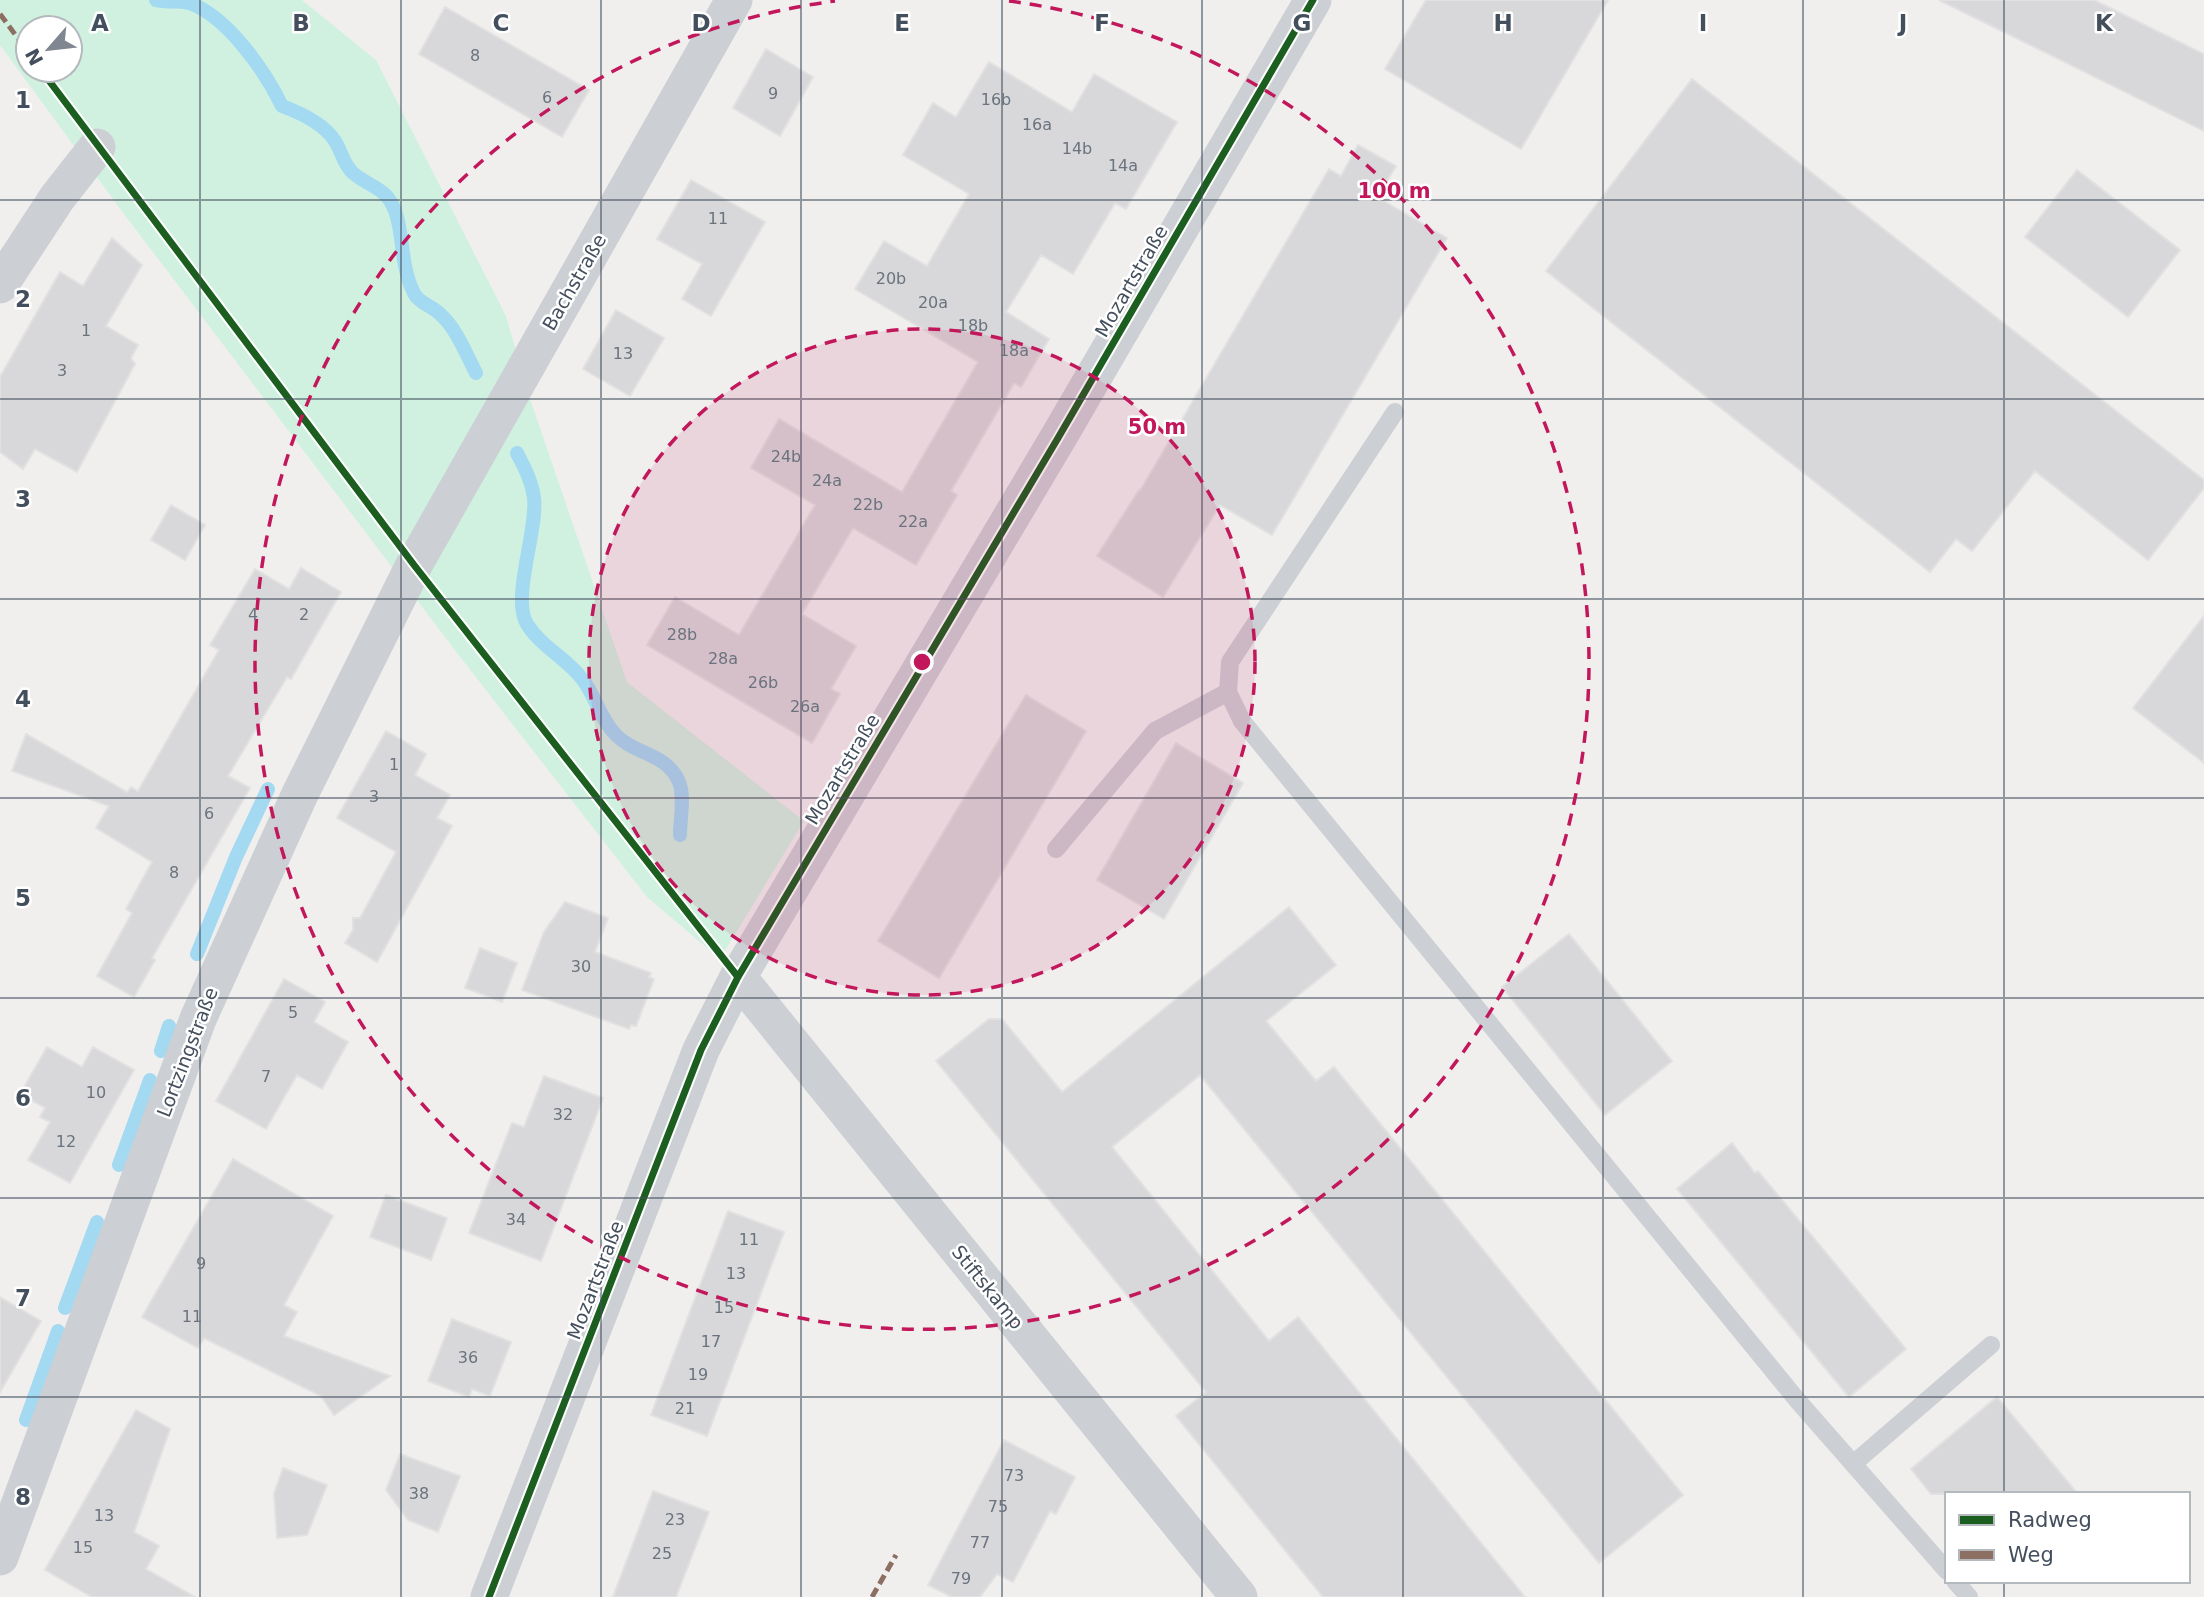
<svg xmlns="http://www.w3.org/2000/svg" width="2204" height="1597" font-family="'DejaVu Sans',sans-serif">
<rect width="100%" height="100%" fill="#f0efee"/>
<!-- green -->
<path fill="#d1f1e0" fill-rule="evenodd" d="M0 0H302L376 60 506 316 528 393 627 682 804 821 720 959 647 897 454 649 121 210 0 45ZM28 28H70V70H28Z"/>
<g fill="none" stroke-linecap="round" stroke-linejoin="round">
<!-- stream -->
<path stroke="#a3d9f1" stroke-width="14" d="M156 0C167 3 179 0 189 3 227 16 265 71 282 106 301 113 324 124 335 141 342 152 343 164 353 173 372 189 389 187 397 217 404 243 401 269 415 295 420 303 433 307 440 314 457 329 466 354 476 373
M517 453C524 467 532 481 534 498 538 530 511 598 527 624 541 647 568 659 583 680 596 697 600 719 616 735 635 755 667 753 679 782 685 796 680 819 680 835
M197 954 236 857 268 789
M161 1051 169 1026
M119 1165 150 1080
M65 1308 97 1222
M26 1420 58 1331"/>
</g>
<!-- building -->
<path fill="#d8d8da" stroke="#e1e1e1" stroke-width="2" d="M1426 0H1608L1521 149 1385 69Z
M1939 0H2094L2204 54V131Z
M445 7 589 90 562 137 419 54Z
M766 49 813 77 780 136 733 108Z
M989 62 1072 112 1094 74 1177 122 1126 209 1115 203 1073 274 1041 255 1006 312 1049 339 1021 387 1014 383 951 491 957 495 916 565 853 528 802 614 856 646 831 689 840 694 812 743 647 645 675 597 739 635 815 505 751 468 779 419 902 492 978 362 855 289 884 241 927 266 969 194 903 155 933 103 956 117Z
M1692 79 2204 480V488L2148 560 2035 471 1972 551 1956 539 1930 572 1546 271Z
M1358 145 1396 166 1377 197 1447 238 1272 535 1220 505 1163 597 1097 556 1139 490 1140 491 1329 169 1341 176Z
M2077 170 2180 250 2128 317 2025 237Z
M691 180 765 222 711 316 682 299 702 264 657 239Z
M112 238 142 265 106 326 138 345 131 358 135 364 77 472 35 449 23 469 0 452V377L60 272 83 286Z
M616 310 664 338 630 396 583 369Z
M171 505 205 525 185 560 151 540Z
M301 568 341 592 291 679 287 677 228 776 250 788 152 958 155 960 134 997 97 976 132 913 126 909 152 862 96 828 109 806 12 771 26 734 127 792 131 787 138 791 219 650 210 645 255 569 289 589Z
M2204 616V763L2133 708Z
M1026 695 1086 731 939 978 878 941Z
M386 731 426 754 415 775 450 795 437 818 452 826 377 962 345 943 353 930V918H360L396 852 337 818Z
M1176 743 1243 783 1164 919 1097 880Z
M565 902 608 918 595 952 651 973 649 977 654 979 636 1026 631 1025 629 1029 522 990 544 932Z
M1289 907 1336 965 1266 1021 1316 1081 1334 1067 1683 1495 1599 1563 1200 1075 1112 1147 1269 1341 1298 1317 1525 1597H1323L1176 1416 1206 1392 936 1061 989 1019H1002L1062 1092Z
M1569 934 1672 1061 1605 1115 1502 987Z
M480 948 517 963 502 1002 465 988Z
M284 979 325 1002 314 1022 348 1042 322 1089 297 1075 266 1129 216 1101Z
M47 1047 82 1067 93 1047 134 1070 70 1183 28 1160 50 1122 40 1117 45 1108 20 1094Z
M544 1076 603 1098 541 1261 469 1233 512 1123 524 1127Z
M1732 1143 1755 1173 1758 1171 1906 1349 1849 1397 1677 1189Z
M233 1159 333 1216 284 1305 297 1312 284 1336 390 1376 334 1415 321 1396 204 1338 198 1348 142 1317Z
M386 1195 447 1218 431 1260 370 1237Z
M728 1211 784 1232 707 1436 651 1415Z
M0 1297 41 1321 0 1392Z
M452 1319 511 1342 490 1396 472 1389 469 1397 428 1381Z
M1997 1397 2078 1494H1931L1911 1469Z
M136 1410 170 1429 134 1532 159 1546 146 1569 195 1597H92L45 1570Z
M1004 1440 1075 1477 1056 1514 1050 1511 1013 1582 997 1574 980 1597H952L928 1585Z
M400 1454 460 1476 438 1532 408 1520 386 1490Z
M283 1468 327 1485 307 1535 277 1538 274 1494Z
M653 1491 709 1512 676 1597H613Z"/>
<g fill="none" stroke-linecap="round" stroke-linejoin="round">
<!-- lane -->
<path stroke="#cccfd3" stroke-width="18" d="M1395 412 1230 662 1228 692 1242 721 1798 1401 1947 1571
M1056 849 1155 731 1228 692
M1853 1464 1991 1345
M1955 1581 1969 1597"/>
<!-- street -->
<path stroke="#cccfd3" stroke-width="37" d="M0 285 57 198 97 147
M738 977 1239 1597
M0 1557 198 1019 300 794 414 565 734 0
M489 1597 701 1050 738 977 1058 438 1313 0"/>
<!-- quiet -->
<path stroke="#8d6e63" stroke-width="5" stroke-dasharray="10 5" stroke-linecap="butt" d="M0 14 28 52
M872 1597 896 1555"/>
<defs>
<path id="cycleway" d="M41 70 414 565 738 977
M489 1597 701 1050 738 977 1058 438 1313 0"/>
</defs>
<!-- cycleway casing -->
<use href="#cycleway" stroke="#fff" stroke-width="11"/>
<!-- cycleway -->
<use href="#cycleway" stroke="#1b5e20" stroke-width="7"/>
</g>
<!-- grid -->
<path fill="none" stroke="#444f5d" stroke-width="2" stroke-opacity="0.55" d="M200 0V1597M401 0V1597M601 0V1597M801 0V1597M1002 0V1597M1202 0V1597M1403 0V1597M1603 0V1597M1803 0V1597M2004 0V1494M0 200H2204M0 399H2204M0 599H2204M0 798H2204M0 998H2204M0 1198H2204M0 1397H2204M2004 1581V1597"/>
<!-- distance rings -->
<circle cx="922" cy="662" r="333" fill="#c2185b" fill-opacity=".12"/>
<g fill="none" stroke="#c2185b" stroke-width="3.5" stroke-dasharray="12 9">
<circle cx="922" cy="662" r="333"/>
<path d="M1009 1A667 667 0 1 1 835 1"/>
</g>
<g text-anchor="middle" stroke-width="5" stroke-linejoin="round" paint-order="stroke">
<!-- number labels -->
<g font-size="16" fill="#6a737e">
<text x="475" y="61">8</text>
<text x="773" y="99">9</text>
<text x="547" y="103">6</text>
<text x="996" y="105">16b</text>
<text x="1037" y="130">16a</text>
<text x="1077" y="154">14b</text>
<text x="1123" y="171">14a</text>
<text x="718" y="224">11</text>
<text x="891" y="284">20b</text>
<text x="933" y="308">20a</text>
<text x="973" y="331">18b</text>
<text x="86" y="336">1</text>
<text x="1014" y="356">18a</text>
<text x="623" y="359">13</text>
<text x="62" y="376">3</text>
<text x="786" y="462">24b</text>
<text x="827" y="486">24a</text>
<text x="868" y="510">22b</text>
<text x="913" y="527">22a</text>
<text x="253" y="620">4</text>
<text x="304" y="620">2</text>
<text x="682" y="640">28b</text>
<text x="723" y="664">28a</text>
<text x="763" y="688">26b</text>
<text x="805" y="712">26a</text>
<text x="394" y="770">1</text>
<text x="374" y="802">3</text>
<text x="209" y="819">6</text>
<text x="174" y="878">8</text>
<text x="581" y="972">30</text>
<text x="293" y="1018">5</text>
<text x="266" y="1082">7</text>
<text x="96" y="1098">10</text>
<text x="563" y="1120">32</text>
<text x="66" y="1147">12</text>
<text x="516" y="1225">34</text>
<text x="749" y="1245">11</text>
<text x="201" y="1269">9</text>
<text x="736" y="1279">13</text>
<text x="724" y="1313">15</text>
<text x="192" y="1322">11</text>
<text x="711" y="1347">17</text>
<text x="468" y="1363">36</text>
<text x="698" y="1380">19</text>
<text x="685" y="1414">21</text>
<text x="1014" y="1481">73</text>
<text x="419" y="1499">38</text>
<text x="998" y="1512">75</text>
<text x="104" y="1521">13</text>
<text x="675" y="1525">23</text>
<text x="980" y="1548">77</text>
<text x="83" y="1553">15</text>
<text x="662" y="1559">25</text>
<text x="961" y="1584">79</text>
</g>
<!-- street labels -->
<g font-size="19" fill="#444f5d" stroke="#fff">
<text transform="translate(1131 281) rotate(-60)" y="7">Mozartstraße</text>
<text transform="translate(574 282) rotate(-60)" y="7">Bachstraße</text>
<text transform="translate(842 769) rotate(-59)" y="7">Mozartstraße</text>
<text transform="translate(187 1052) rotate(-69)" y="7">Lortzingstraße</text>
<text transform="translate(595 1280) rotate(-69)" y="7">Mozartstraße</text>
<text transform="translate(988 1287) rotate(51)" y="7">Stiftskamp</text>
</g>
</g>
<g font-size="23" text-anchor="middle" font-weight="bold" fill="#444f5d" stroke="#fff" stroke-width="5" stroke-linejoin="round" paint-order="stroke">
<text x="100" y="31">A</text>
<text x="301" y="31">B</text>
<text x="501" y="31">C</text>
<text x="701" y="31">D</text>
<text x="902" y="31">E</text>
<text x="1102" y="31">F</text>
<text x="1302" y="31">G</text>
<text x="1503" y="31">H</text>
<text x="1703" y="31">I</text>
<text x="1903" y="31">J</text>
<text x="2104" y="31">K</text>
<text x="23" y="108">1</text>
<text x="23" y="307">2</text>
<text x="23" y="507">3</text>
<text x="23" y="707">4</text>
<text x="23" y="906">5</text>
<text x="23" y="1106">6</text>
<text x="23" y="1306">7</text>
<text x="23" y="1505">8</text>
</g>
<circle cx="922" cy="662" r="10" fill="#c2185b" stroke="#fff" stroke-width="3.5"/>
<g font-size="21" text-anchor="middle" font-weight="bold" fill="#c2185b" stroke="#fff" stroke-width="5" stroke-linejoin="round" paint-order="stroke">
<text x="1394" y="198">100 m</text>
<text x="1157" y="434">50 m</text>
</g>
<!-- legend -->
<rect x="1945" y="1492" width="245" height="91" fill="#ffffff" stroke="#b4b9be" stroke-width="2"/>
<rect x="1959" y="1515" width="35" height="10" fill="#1b5e20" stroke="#b4b9be" stroke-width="2"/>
<text x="2008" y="1527" font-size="21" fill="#444f5d">Radweg</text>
<rect x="1959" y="1550" width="35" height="10" fill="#8d6e63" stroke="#b4b9be" stroke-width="2"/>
<text x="2008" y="1562" font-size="21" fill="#444f5d">Weg</text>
<!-- north arrow -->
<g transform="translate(49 49) rotate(242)"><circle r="33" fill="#ffffff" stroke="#b4b9be" stroke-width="2"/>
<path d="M0-5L12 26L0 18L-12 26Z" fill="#808790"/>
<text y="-10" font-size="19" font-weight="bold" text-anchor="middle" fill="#444f5d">N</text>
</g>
</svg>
